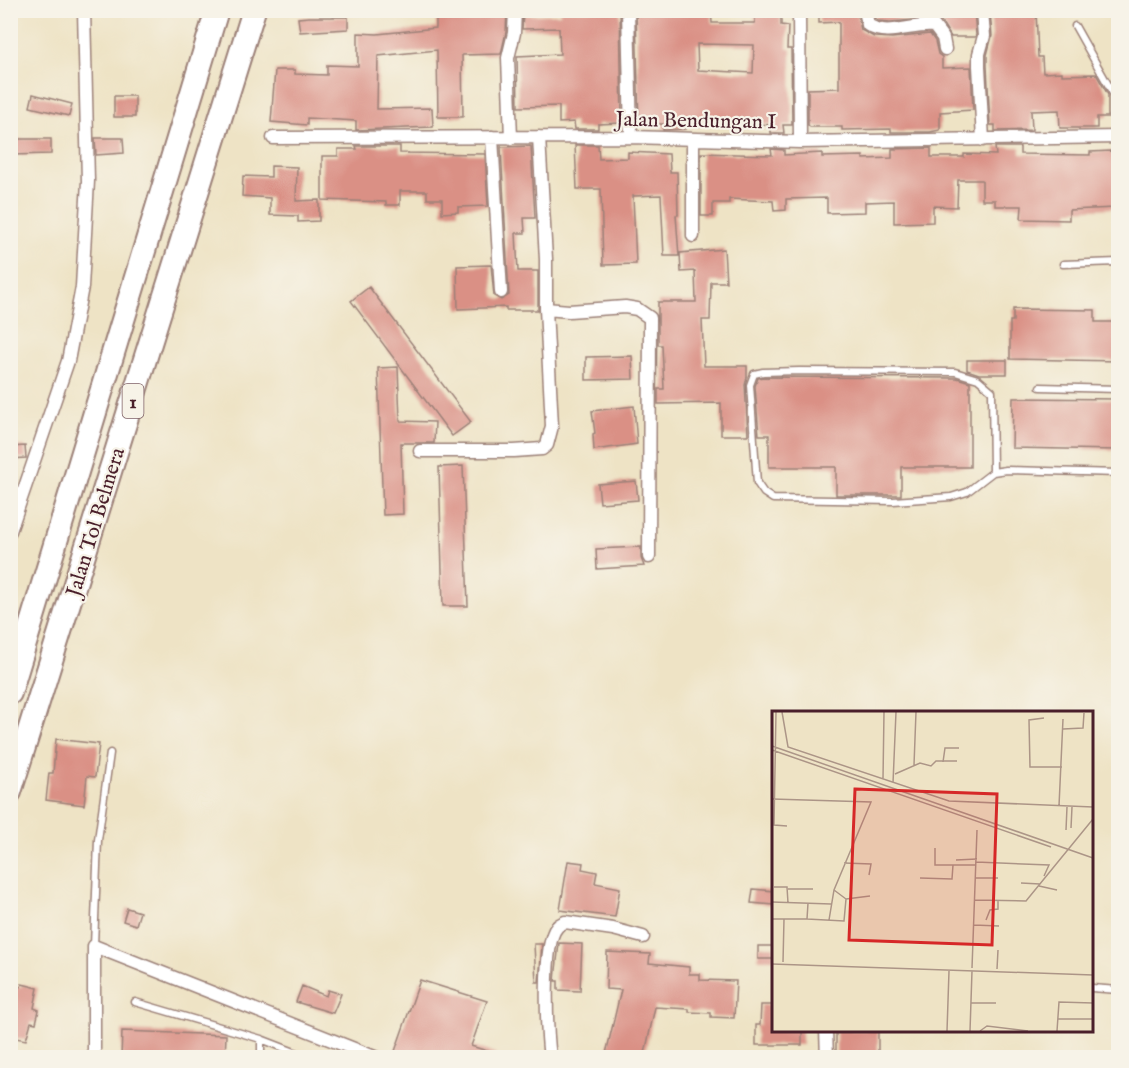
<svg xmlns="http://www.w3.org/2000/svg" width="1129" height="1068" font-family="'IM FELL English',serif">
<rect width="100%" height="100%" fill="#f7f3e8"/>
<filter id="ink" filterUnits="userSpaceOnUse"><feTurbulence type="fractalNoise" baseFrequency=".0167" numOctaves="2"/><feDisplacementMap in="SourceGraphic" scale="12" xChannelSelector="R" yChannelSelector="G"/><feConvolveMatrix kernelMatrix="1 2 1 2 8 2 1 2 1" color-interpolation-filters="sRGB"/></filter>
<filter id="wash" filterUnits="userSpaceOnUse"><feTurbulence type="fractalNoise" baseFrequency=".008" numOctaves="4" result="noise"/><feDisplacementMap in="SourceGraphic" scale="24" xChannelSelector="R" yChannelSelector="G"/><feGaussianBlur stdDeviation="1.35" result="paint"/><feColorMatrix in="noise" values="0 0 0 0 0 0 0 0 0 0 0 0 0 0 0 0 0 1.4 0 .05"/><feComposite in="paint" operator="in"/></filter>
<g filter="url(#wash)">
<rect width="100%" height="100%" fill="#eee3c5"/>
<g id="blocks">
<!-- building -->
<path fill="#da9085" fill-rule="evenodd" d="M436 10H507L506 32 501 54 462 55 463 117H438L437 50 378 56 377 109 432 108 433 127 356 130V121L307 118V125L271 122 275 70H295V74L327 75V65L358 66V33L377 34 436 28Z
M560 10H620L622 123 598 124V129H575L574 122 559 123V106L518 107 517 56 560 54 559 28 522 29 523 15 560 14Z
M636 10H711L712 23H755V10H781V25L788 26 787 49H791L792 125H783L784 133H771V125L729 122V120L700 119V126H686V129L663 130V124H639ZM697 44 754 45 753 73 698 70Z
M819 10H857L861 30 874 37 892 38 930 34 935 41 938 54 942 57V68L971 67 973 110 940 112V130L930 132H891V129L842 130V127H810L808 125V89L839 88V22L819 23Z
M874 10 974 11 976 35 975 37H951L941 21 934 18 891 22 878 21 875 19Z
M990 10H1036L1038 57H1042L1043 73 1062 72V75L1096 74 1108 95V117H1097V128H1060L1059 110 1031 111 1032 130 995 131V125H990L987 66V55L992 36Z
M309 17H348V29L300 32 298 18Z
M33 94 72 104 69 116 30 107Z
M114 96H135V117H114Z
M95 138H123L124 153 96 155Z
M10 139H51V154L10 155Z
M575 145H598L599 159 628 158V152L669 154 670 172H677L678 215H676L679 256H664L661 195 633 196 636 264 603 265 601 189H577Z
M356 146H400V153L485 154 488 206 458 207V212L442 213V199H427V191H400V205H386V202L322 200V156H338V149H357Z
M531 146 535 218H524L525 233H516L518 271H538V310H506V307L458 309 457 266 491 265 494 296 501 300 509 295 501 147Z
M995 147H1020V154L1090 155V152L1111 151 1112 154H1119V194H1114L1115 208 1069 210V220L1021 219 1022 206H995V200H982V180H958L957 207 933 206V222L894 223V201L865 202V212L827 213V198L786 199V210L774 211 773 201 729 199V203H713V216H701V153L772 155 771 149 784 150V155L822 153V157L863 156V159L892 158V149L931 148V157H964V154L996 155Z
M271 166 297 167 296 201 319 200V221L298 222V216L270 215V198L242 196 243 176 271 177Z
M724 249 726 282H711L710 320H702L704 366H747V377L745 385 748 435H721V403L658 404V389H664L662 345H658V302H696L695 271 681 272 680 253Z
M369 287 471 422 452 436 351 301Z
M1013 309 1095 310V322H1119V361L1010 359V321H1013Z
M632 356 633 379 586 380V357Z
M967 360H1007V374H979L967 370Z
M398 367 400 421 435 422 434 443H401L403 514 383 515 378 368Z
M763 377 957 378 970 382V467H901V495H836V467H769V435H759L755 386 758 378Z
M1013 398 1119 399 1118 450 1012 448Z
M634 406 637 444 594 450 593 434 595 433 592 411Z
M25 446 26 458 10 459V447Z
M463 466 468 606H443L439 467Z
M636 481 638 500 600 503 598 484Z
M641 547V558L644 566 597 569 596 549Z
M56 739 99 744 95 777 87 776 84 805 46 800 49 773H53Z
M568 861 583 863 582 869 597 872 595 883 620 888 615 917 560 910Z
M753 889 774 891V905L751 903Z
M127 908 140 912 136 925 123 921Z
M559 943 582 944 580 991 558 990V981H555L556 970Z
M534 944H542L539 982H536Z
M758 946H774V959H758Z
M607 952 650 954 649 963 689 967V974H700V980L736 981 734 1018 711 1017V1013L689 1012V1009L655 1007 644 1058H605L621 990 606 989Z
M420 980 487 1001 471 1046 497 1054 496 1058H405L394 1054Z
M22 984 38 988 34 1008 39 1010 36 1023 31 1022 26 1040 10 1037V985L21 987Z
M302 986 326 996 328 990 341 994 333 1013 296 1002Z
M761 1005H774V1030H802V1045H756V1025H760Z
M836 1030H878V1058H836Z
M122 1031 226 1035 225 1058H121Z"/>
</g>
</g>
<g filter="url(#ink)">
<use href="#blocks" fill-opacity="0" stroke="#9c8178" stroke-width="1.5"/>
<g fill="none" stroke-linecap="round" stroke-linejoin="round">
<defs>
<path id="lane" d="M1075 26 1115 97 1118 133
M1063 264 1118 262
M1040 387 1118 389
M993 472 992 391 978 379 955 372 799 371 763 372 754 374 750 385 757 483 764 493 773 499 893 501 951 497 967 492 993 472 1006 470 1118 473
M94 946 98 840 110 753
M1092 988 1118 990
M135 1002 261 1039 310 1058
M261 1058V1039"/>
<path id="street" d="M628 10 631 137
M799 10 800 142
M865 10 868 25C887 38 914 23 934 26L943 38 945 49
M982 10 984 36 979 54V66L983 140
M492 137 501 292
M539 137 546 259V309L569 311 625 307 637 309 650 318 649 557
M273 138 631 137 800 142 1118 137
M511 138 508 58 514 33 515 10
M693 236V139
M420 451H514L542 449 547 445 552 426 546 309
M10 531 68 361 82 287 88 181 84 10
M826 1030 827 1058
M94 1058V946L377 1058
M550 1058C547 1034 542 943 557 927 559 924 562 924 565 922L613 929 643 937"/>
<path id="highway" d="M10 693 217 10
M10 792 254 10"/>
</defs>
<!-- lane casing -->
<use href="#lane" stroke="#9c8178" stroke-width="9"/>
<!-- street casing -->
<use href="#street" stroke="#9c8178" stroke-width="15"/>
<!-- highway casing -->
<use href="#highway" stroke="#9c8178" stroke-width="26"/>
<!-- lane -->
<use href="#lane" stroke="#fff" stroke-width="6"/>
<!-- street -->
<use href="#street" stroke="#fff" stroke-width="12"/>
<!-- highway -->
<use href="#highway" stroke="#fff" stroke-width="22"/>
</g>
</g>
<g text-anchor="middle" stroke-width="4.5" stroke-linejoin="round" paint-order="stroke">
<!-- shield labels -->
<rect fill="#f7f3e8" stroke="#7e5f64" stroke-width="1.5" x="122.5" y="384" width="21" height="34" rx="4.5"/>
<g font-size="20" font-weight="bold" fill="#4a1f2b">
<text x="133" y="408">1</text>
</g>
<!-- street labels -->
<g font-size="21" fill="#4a1f2b" stroke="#f7f3e8">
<text transform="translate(696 120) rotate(1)" y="7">Jalan Bendungan I</text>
<text transform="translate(95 522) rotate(-73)" y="7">Jalan Tol Belmera</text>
</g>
</g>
<!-- overview -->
<g transform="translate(772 711)">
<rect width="321" height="321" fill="#eee3c5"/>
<path fill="none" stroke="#ac9587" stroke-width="1.5" d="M4 1 2 114 15 115M10 1 16 36 177 90 321 96M272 7 257 9 258 56H290M291 18 311 17 312 2M0 35 321 147M0 39 279 136M171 51 173 37H187M142 54 144 1M123 63 148 52 159 55 164 50H185M111 68 112 1M121 72 124 1M0 88 99 91 62 179 57 209M287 95 291 8M299 117 300 96M294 119 295 96M163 137V154H181M184 149 205 148M204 151 277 154 272 165M72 152 99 153 97 164M148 167 180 168 181 154H204M204 167H226M249 172 268 173M267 175 285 179M2 176H15L16 192M16 178H41M74 188 98 185M203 189 254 190 321 108M0 191 59 193M0 208H35L36 192M35 208 72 210 74 188 62 179M214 209 218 199 226 198V190M202 214 227 215M11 251 12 208M0 253 321 264M200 257 205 119M225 258 226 239M199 292H224M286 308H321M175 320 177 260M198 320 200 260M208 320 215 315 256 320M285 320 287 291 321 292"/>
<path fill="#d62828" fill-opacity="0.15" stroke="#d62828" stroke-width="3" d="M83 78 225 83 220 234 77 229Z"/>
<rect width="321" height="321" fill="none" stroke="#4a1f2b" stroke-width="3"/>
</g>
<!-- margin -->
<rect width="1129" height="1068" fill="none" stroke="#f7f3e8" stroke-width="36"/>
</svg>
